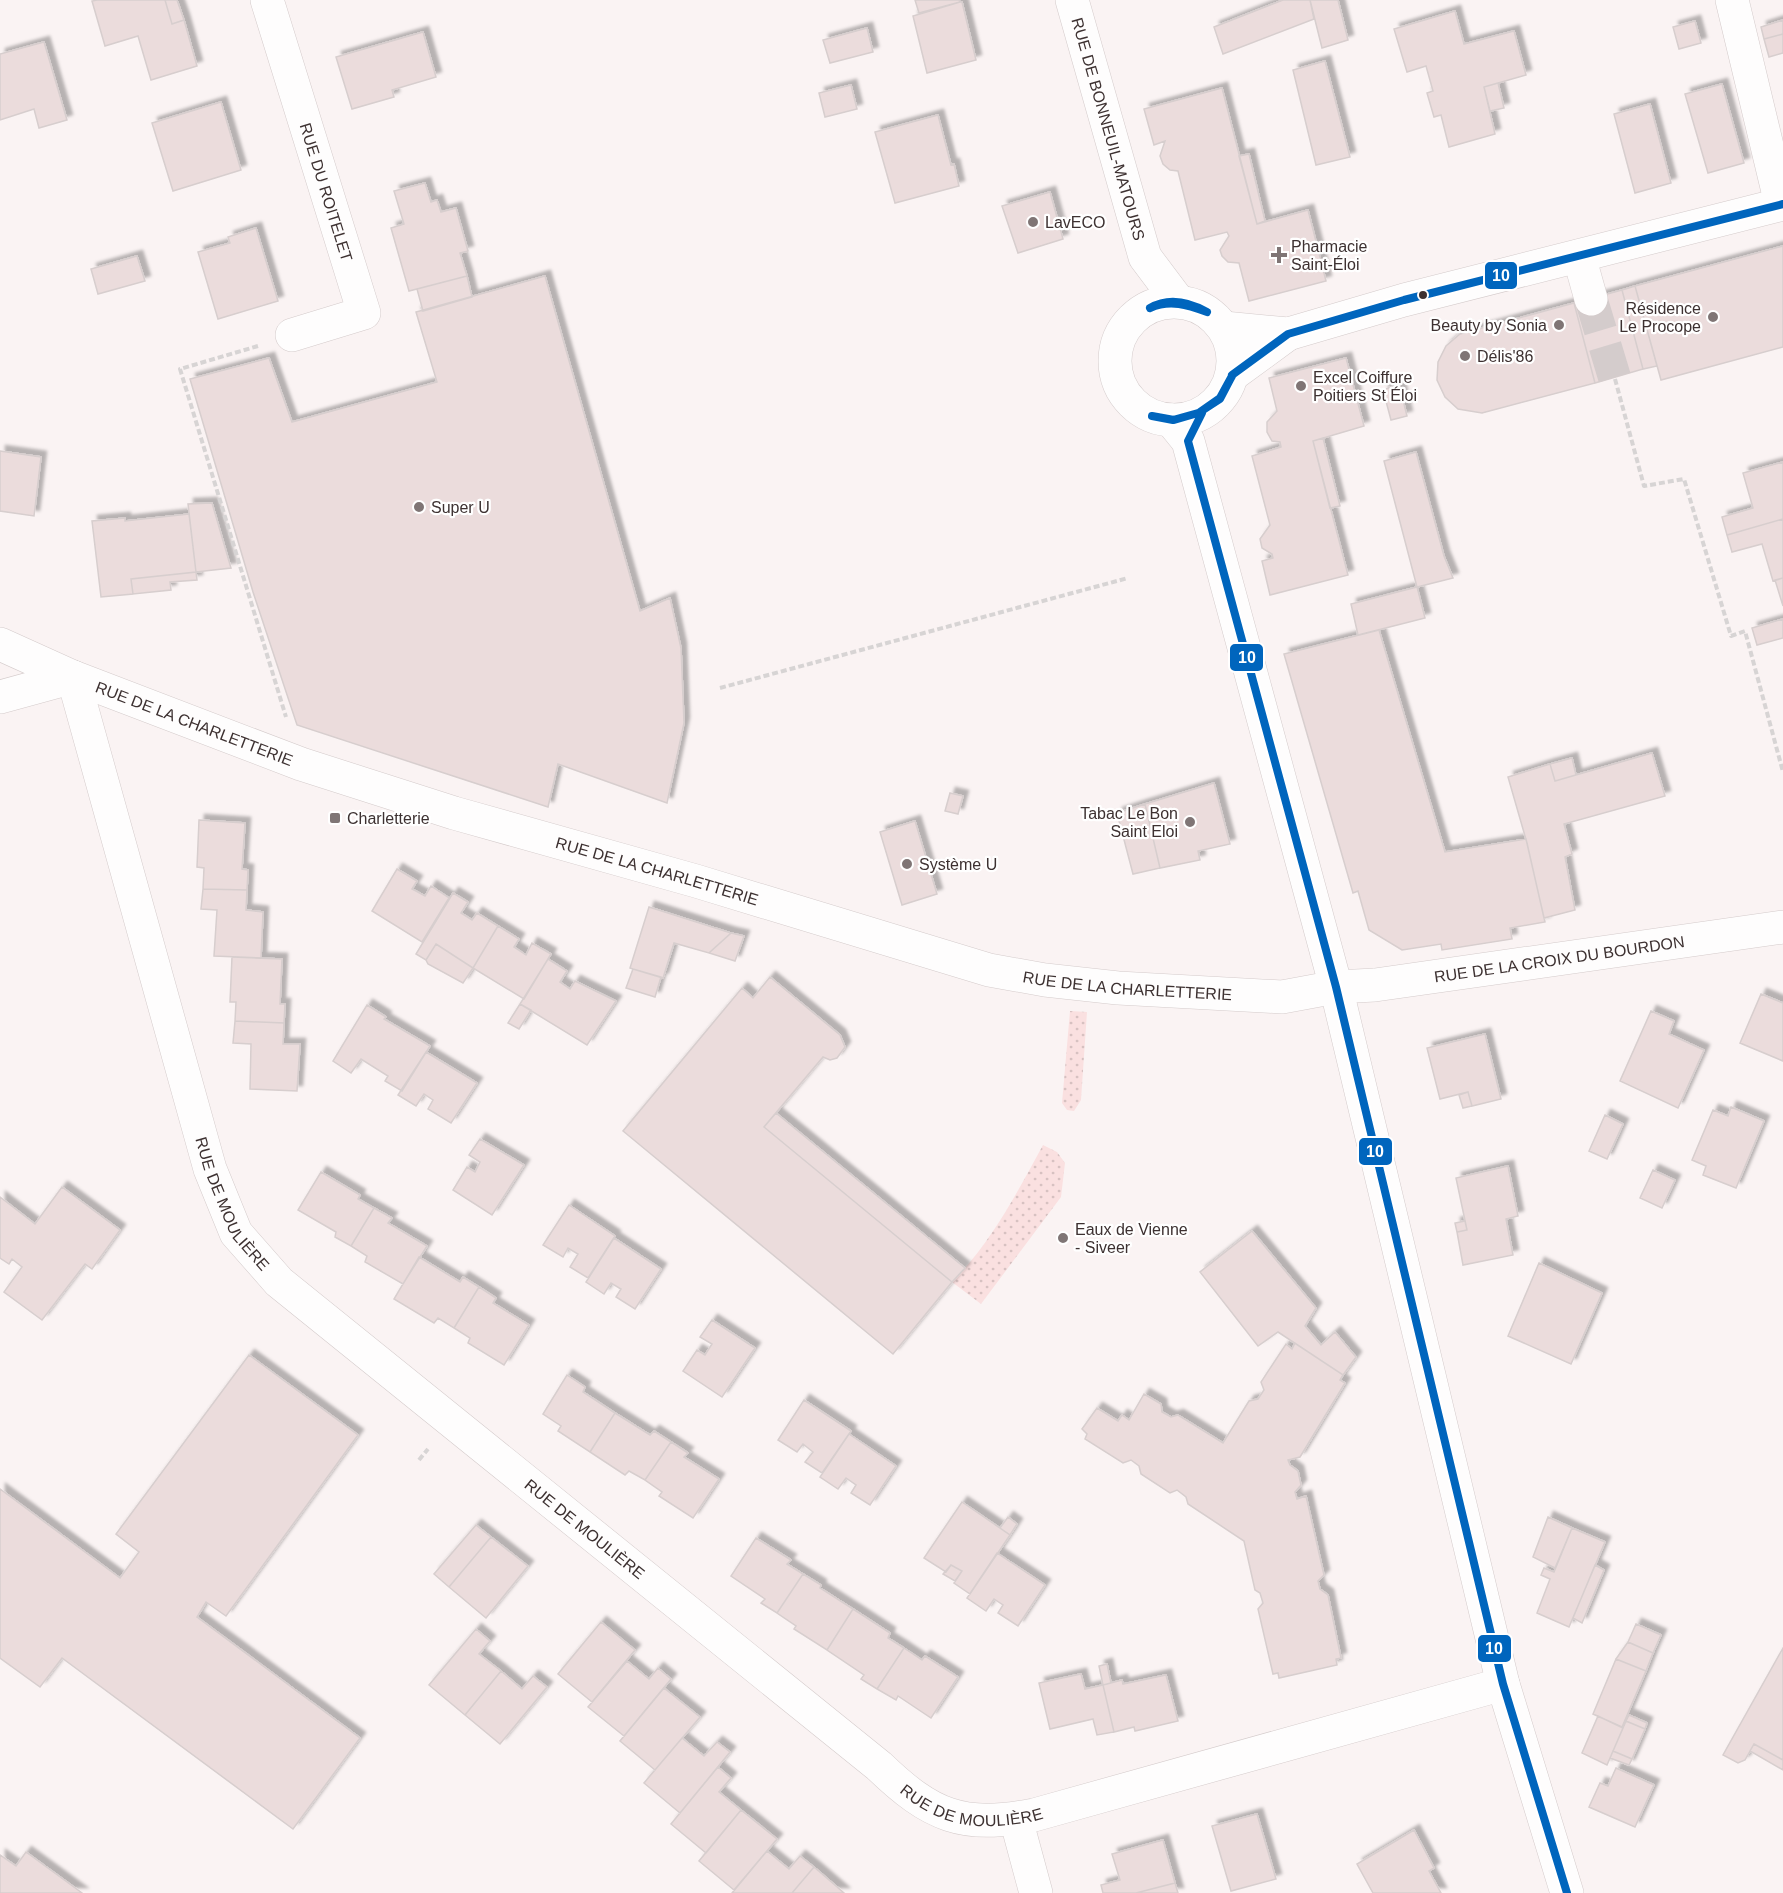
<svg xmlns="http://www.w3.org/2000/svg" width="1783" height="1893" font-family="Helvetica,sans-serif">
<defs>
<pattern id="grass-dots" width="8" height="8" patternUnits="userSpaceOnUse" patternTransform="scale(1.5)"><rect width="8" height="8" fill="#fae0e0"/><path d="M2 2h.1M6 6h.1" fill="none" stroke="#d7c1c1" stroke-width="1.8" stroke-linecap="round"/></pattern>
<filter id="shadow"><feDropShadow dx="5.5" dy="-5.5" stdDeviation="1.5" flood-color="#0004"/></filter>
</defs>
<rect width="100%" height="100%" fill="#faf3f3"/>
<!-- grass -->
<path fill="url(#grass-dots)" d="M1070 1011 1087 1012 1081 1100 1074 1111 1067 1110 1062 1103Z
M1043 1145 1057 1152 1065 1163 1061 1197 981 1304 952 1282C991 1243 1017 1193 1043 1145Z"/>
<!-- building -->
<path fill="#ebdcdc" stroke="#d7cece" stroke-width="1.5" filter="url(#shadow)" d="M97 0H165L172 24 184 20 197 66 151 80 138 36 105 46 92 1Z
M165 0H177L184 20 172 24Z
M915 0H959L960 2 919 13Z
M1283 0H1310L1314 19 1223 54 1214 27Z
M1310 0H1338L1348 40 1322 48Z
M960 2H962L976 60 927 73 913 16Z
M1455 11 1464 44 1514 31 1526 75 1484 87 1495 134 1449 147 1441 115 1434 117 1427 93 1433 91 1426 66 1407 72 1394 29Z
M1783 20V34L1764 39 1761 27Z
M1695 21 1701 43 1679 49 1673 27Z
M867 28 873 52 830 63 823 40Z
M423 32 436 77 392 90 394 97 352 109 336 57Z
M1783 34V53L1769 57 1764 39Z
M44 42 67 120 39 128 34 109 0 120V54Z
M1325 61 1350 157 1316 165 1293 70Z
M1498 83 1504 108 1490 111 1484 87Z
M1722 84 1744 163 1708 173 1685 94Z
M851 85 857 109 825 117 819 93Z
M1222 88 1257 224 1308 210 1326 281 1249 301 1239 263 1228 262 1222 256 1220 250 1229 236 1227 232 1195 240 1178 171 1170 170 1163 164 1160 156 1165 141 1154 145 1144 109Z
M221 102 241 170 173 191 152 123Z
M1650 104 1671 183 1635 193 1614 114Z
M938 115 951 165 954 164 959 186 895 203 875 132Z
M1249 154 1265 221 1257 224 1239 156Z
M425 183 431 202 437 200 441 212 456 208 468 251 460 253 467 276 409 291 391 228 404 224 394 191Z
M1050 192 1063 239 1018 253 1002 206Z
M256 228 278 301 218 319 198 252 230 243 228 237Z
M1783 246V347L1661 380 1635 286Z
M137 256 145 281 98 294 91 269Z
M467 276 472 297 423 311 417 289Z
M545 276 640 611 670 598 681 648 684 723 667 803 558 764 548 807 297 725 253 592 190 379 269 358 292 422 437 382 416 312Z
M1635 286 1657 366 1643 369 1622 290Z
M1622 290 1643 369 1595 383 1574 303Z
M1574 303 1595 383 1482 413 1458 409 1445 397 1437 380 1438 362 1446 346 1460 334Z
M1346 358 1364 426 1313 441 1348 575 1270 595 1262 561 1273 558 1272 554 1262 548 1260 539 1270 525 1252 456 1281 447 1280 442 1272 441 1267 432V422L1277 411 1269 378Z
M1399 384 1407 416 1391 420 1383 390Z
M1323 438 1340 506 1330 508 1313 441Z
M0 451 41 457 34 516 0 511Z
M1416 452 1444 556 1453 578 1417 587 1384 461Z
M1783 462V519L1727 535 1722 517 1753 508 1743 473Z
M212 503 231 568 196 572 188 504Z
M189 514 196 572 131 579 133 594 101 597 92 521 125 518V521Z
M1783 519V578L1773 581 1762 544 1732 552 1727 535Z
M196 572 197 580 170 582 171 590 133 594 131 579Z
M1783 578V606L1775 580Z
M1417 587 1425 618 1358 635 1351 604Z
M1783 619V638L1757 645 1752 628Z
M1379 630 1445 852 1526 839 1545 922 1510 928 1512 939 1442 950 1441 944 1402 950 1369 930 1358 891 1353 893 1284 654Z
M1652 753 1665 796 1564 824 1572 854 1565 857 1575 910 1544 918 1527 843 1508 777 1550 764 1555 781Z
M1572 758 1576 775 1555 781 1550 764Z
M1214 783 1230 844 1198 851 1200 860 1160 868 1145 804Z
M950 793 963 796 958 814 945 811Z
M1145 804 1160 868 1133 874 1117 813Z
M199 820 245 823 242 869 248 870 247 890 203 889 204 868 197 867Z
M915 821 937 894 902 905 880 832Z
M397 869 417 881 412 889 425 896 431 886 449 898 422 942 372 911Z
M203 889 247 890 246 910 263 912 261 958 214 956 217 910 201 909Z
M453 893 468 902 461 913 472 920 477 913 498 926 473 968 436 944 426 960 416 954Z
M649 907 731 933 709 953 674 943 663 978 633 969 630 968Z
M498 926 519 939 514 947 526 955 532 943 551 954 524 999 473 968Z
M731 933 744 936 735 961 709 953Z
M436 944 473 968 463 983 428 964 426 960Z
M232 957 282 959 280 1004H285L284 1023 235 1021 236 1002H230Z
M548 959 567 971 560 982 570 989 575 981 616 1001 587 1045 520 1004Z
M633 969 661 977 655 997 626 988Z
M770 977 840 1035 845 1047 837 1058 830 1060 823 1057 764 1127 952 1282 893 1354 623 1131 742 988 753 998Z
M1761 994 1783 1003V1061L1740 1043Z
M520 1004 531 1010 519 1029 508 1023Z
M367 1005 386 1017 384 1019 430 1046 402 1091 385 1081 388 1076 361 1059 351 1073 333 1061Z
M1651 1011 1674 1021 1669 1034 1704 1050 1678 1108 1620 1081Z
M235 1021 284 1023 283 1044H300L297 1091 250 1089 251 1044 233 1043Z
M1485 1034 1501 1099 1472 1106 1468 1092 1440 1099 1427 1048Z
M426 1052 477 1083 451 1123 428 1109 433 1100 424 1094 416 1106 398 1095Z
M1468 1092 1472 1106 1463 1108 1459 1095Z
M1731 1107 1764 1121 1736 1188 1703 1175 1706 1166 1692 1160 1713 1110 1728 1116Z
M776 1113 965 1268 952 1282 764 1127Z
M1605 1115 1623 1124 1607 1159 1589 1151Z
M480 1139 524 1165 492 1215 453 1190 467 1167 475 1172 480 1162 469 1155Z
M1508 1166 1518 1216 1506 1219 1513 1255 1463 1265 1457 1232 1467 1230 1456 1178Z
M1653 1170 1675 1180 1662 1208 1640 1198Z
M321 1172 360 1195 358 1199 374 1208 351 1246 335 1237 336 1232 298 1210Z
M62 1187 120 1230 92 1269 85 1264 42 1320 4 1292 22 1267 12 1259 9 1264 0 1258V1197L35 1224Z
M569 1205 615 1236 588 1278 570 1267 578 1254 568 1248 563 1257 543 1245Z
M374 1208 392 1218 388 1223 427 1246 403 1284 365 1262 367 1256 351 1246Z
M1465 1221 1467 1230 1457 1232 1455 1223Z
M1252 1231 1316 1308 1305 1326 1321 1345 1335 1332 1356 1357 1343 1375 1278 1332 1258 1346 1200 1272Z
M614 1238 661 1269 635 1309 616 1297 621 1289 611 1283 604 1294 586 1282Z
M419 1257 460 1282 463 1277 479 1287 454 1328 438 1318 434 1323 394 1299Z
M1539 1263 1602 1293 1571 1364 1508 1336Z
M479 1287 496 1298 493 1303 529 1325 504 1365 468 1343 470 1338 454 1328Z
M712 1320 755 1348 722 1397 683 1371 697 1350 705 1355 712 1344 700 1337Z
M1295 1343 1343 1375 1340 1380 1345 1383 1300 1457 1288 1460 1290 1465 1298 1471 1301 1485 1295 1492 1297 1499 1306 1496 1324 1575 1318 1581 1320 1589 1328 1595 1341 1658 1336 1659 1337 1665 1279 1678 1278 1673 1273 1674 1258 1609 1263 1603 1260 1593 1255 1590 1244 1541 1188 1504 1186 1497 1177 1490 1170 1493 1141 1474 1139 1466 1131 1460 1123 1463 1085 1439 1087 1434 1082 1429 1097 1408 1118 1421 1122 1415 1129 1420 1144 1394 1161 1404 1162 1412 1171 1417 1178 1415 1223 1443 1249 1401 1258 1399 1264 1390 1261 1382 1286 1344 1292 1349Z
M249 1355 358 1435 226 1616 206 1602 197 1617 360 1738 293 1829 62 1658 40 1687 0 1658V1489L120 1578 139 1552 116 1534Z
M567 1375 585 1387 583 1392 615 1413 590 1452 558 1431 561 1426 543 1414Z
M804 1400 851 1431 822 1473 805 1462 813 1452 803 1444 797 1452 778 1440Z
M615 1413 650 1435 654 1431 671 1442 645 1480 629 1471 625 1475 590 1452Z
M849 1434 896 1466 870 1505 851 1493 856 1485 846 1478 838 1489 820 1477Z
M671 1442 688 1453 684 1457 719 1479 693 1518 659 1496 662 1492 645 1480Z
M962 1502 1010 1535 970 1594 954 1583 962 1571 951 1565 946 1572 924 1558Z
M1008 1517 1017 1524 1010 1535 1000 1528Z
M1548 1517 1572 1528 1555 1568 1533 1557Z
M476 1525 491 1537 449 1587 434 1574Z
M1572 1528 1605 1542 1569 1627 1537 1613 1550 1579 1541 1575 1544 1568 1554 1572Z
M491 1537 528 1566 486 1618 449 1587Z
M756 1538 791 1560 787 1564 803 1574 777 1613 761 1603 765 1599 731 1576Z
M997 1553 1045 1585 1018 1626 998 1613 1003 1605 994 1599 986 1611 967 1598Z
M951 1565 962 1571 955 1581 943 1574Z
M1595 1565 1604 1570 1582 1623 1573 1618Z
M803 1574 821 1585 820 1588 853 1609 827 1650 794 1629 796 1626 777 1613Z
M853 1609 890 1633 888 1638 904 1648 877 1689 861 1679 864 1675 827 1650Z
M601 1622 635 1650 592 1702 558 1674Z
M1636 1624 1661 1635 1653 1653 1628 1642Z
M476 1629 490 1641 479 1654 501 1671 465 1715 429 1685Z
M1628 1642 1653 1653 1646 1671 1616 1659Z
M904 1648 922 1660 925 1656 958 1677 931 1718 898 1696 896 1700 877 1689Z
M1783 1648V1760L1754 1744 1745 1760 1738 1763 1723 1755Z
M1616 1659 1646 1671 1622 1727 1593 1714Z
M627 1661 649 1679 658 1668 671 1679 624 1736 588 1707Z
M1107 1664 1111 1683 1103 1685 1099 1666Z
M501 1671 522 1689 533 1676 547 1687 500 1744 465 1715Z
M1081 1674 1085 1689 1103 1685 1114 1732 1097 1735 1093 1719 1050 1729 1039 1683Z
M1166 1675 1178 1721 1135 1731 1134 1727 1114 1732 1103 1685 1122 1680 1123 1684Z
M664 1688 700 1717 655 1770 620 1741Z
M1629 1715 1647 1723 1645 1729 1626 1721Z
M1598 1716 1623 1728 1607 1765 1582 1753Z
M1626 1721 1645 1729 1632 1759 1613 1751Z
M682 1738 704 1756 717 1742 730 1752 680 1813 644 1783Z
M1754 1744 1783 1760V1770L1750 1751Z
M1613 1751 1632 1759 1629 1765 1610 1758Z
M718 1767 731 1778 719 1792 741 1810 706 1853 671 1824Z
M1616 1768 1654 1785 1635 1827 1589 1807 1600 1783 1608 1786Z
M741 1810 777 1839 734 1890 699 1861Z
M1257 1814 1276 1879 1231 1891 1212 1826Z
M1414 1830 1434 1868 1429 1871 1441 1893H1373L1357 1864Z
M1163 1840 1175 1883 1136 1893H1103L1101 1885 1120 1880 1112 1854Z
M767 1851 789 1869 800 1856 814 1867 792 1893H732Z
M26 1852 82 1893H0V1855L16 1866Z
M814 1867 844 1893H792Z
M1175 1883 1178 1893H1136Z"/>
<g fill="none" stroke-linecap="round" stroke-linejoin="round">
<!-- minor-tunnel -->
<path stroke="#d4cccc" stroke-width="33" stroke-dasharray="33 16" stroke-linecap="butt" d="M1591 299 1615 379"/>
<defs>
<g id="minor">
<path id="s1" d="M267 0 364 313 292 335"/>
<path d="M1732 0 1781 204"/>
<path d="M1579 256 1591 299"/>
<path d="M1224 328 1288 334 1404 300 1783 204"/>
<path d="M1232 375 1288 334"/>
<path id="s2" d="M0 644 73 677 301 764 454 813 696 881 989 970 1045 980 1118 988 1282 997 1336 987 1375 985 1783 927"/>
<path id="s3" d="M73 677 210 1169 236 1233 279 1282 879 1766C931 1816 962 1829 1034 1815L1503 1684"/>
<path d="M0 697 73 677"/>
<path d="M1016 1819 1036 1893"/>
</g>
<g id="secondary">
<path id="s4" d="M1072 0 1145 257 1178 301"/>
<circle cx="1174" cy="361" r="59"/>
<path d="M1171 420 1188 441 1336 987 1503 1684 1567 1893"/>
</g>
</defs>
<!-- minor casing -->
<use href="#minor" stroke="#d4cbcb" stroke-width="34"/>
<!-- secondary casing -->
<use href="#secondary" stroke="#d4cbcb" stroke-width="34"/>
<!-- path -->
<path stroke="#d7d4d4" stroke-width="4" stroke-dasharray="6 3" stroke-linecap="butt" d="M258 346 180 369 286 717
M1615 379 1644 486 1684 479 1731 636 1745 631 1783 772
M720 688 1128 578
M419 1460 428 1449"/>
<!-- minor -->
<use href="#minor" stroke="#fefdfd" stroke-width="33"/>
<!-- secondary -->
<use href="#secondary" stroke="#fefdfd" stroke-width="33"/>
<defs>
<path id="bus-1" d="M1150 308C1169 297 1189 302 1207 312
M1150 308C1170 299 1188 305 1207 312
M1232 375 1288 334 1404 300 1783 204
M1200 412 1220 398 1232 376
M1200 412 1220 399 1232 376
M1202 413 1188 441 1336 987 1503 1684 1567 1893
M1152 416 1173 420 1198 413
M1152 416 1174 420 1198 413"/>
</defs>
<!-- bus-1 casing -->
<use href="#bus-1" stroke="#fff" stroke-width="12"/>
<!-- bus-1 -->
<use href="#bus-1" stroke="#0065bd" stroke-width="8"/>
</g>
<!-- markers -->
<g fill="#7f7575" stroke="#fff" stroke-width="2">
<circle cx="1033" cy="222" r="6"/>
<path d="M1276 246h6v6h6v6h-6v6h-6v-6h-6v-6h6z"/>
<circle cx="1713" cy="317" r="6"/>
<circle cx="1559" cy="325" r="6"/>
<circle cx="1465" cy="356" r="6"/>
<circle cx="1301" cy="386" r="6"/>
<circle cx="419" cy="507" r="6"/>
<rect x="329" y="812" width="12" height="12" rx="3"/>
<circle cx="1190" cy="822" r="6"/>
<circle cx="907" cy="864" r="6"/>
<circle cx="1063" cy="1238" r="6"/>
</g>
<circle fill="#3d3131" stroke="#fff" stroke-width="2" cx="1423" cy="295" r="5"/>
<g text-anchor="middle" stroke-width="4.5" stroke-linejoin="round" paint-order="stroke">
<!-- street labels -->
<g font-size="16" fill="#3d3131" stroke="#fff">
<text dy="6" stroke="none"><textPath href="#s4" startOffset="134">RUE DE BONNEUIL-MATOURS</textPath></text>
<text dy="6" stroke="none"><textPath href="#s1" startOffset="201">RUE DU ROITELET</textPath></text>
<text dy="6" stroke="none"><textPath href="#s2" startOffset="210">RUE DE LA CHARLETTERIE</textPath></text>
<text dy="6" stroke="none"><textPath href="#s2" startOffset="696">RUE DE LA CHARLETTERIE</textPath></text>
<text dy="6" stroke="none"><textPath href="#s2" startOffset="1617">RUE DE LA CROIX DU BOURDON</textPath></text>
<text dy="6" stroke="none"><textPath href="#s2" startOffset="1182">RUE DE LA CHARLETTERIE</textPath></text>
<text dy="6" stroke="none"><textPath href="#s3" startOffset="552">RUE DE MOULIÈRE</textPath></text>
<text dy="6" stroke="none"><textPath href="#s3" startOffset="1038">RUE DE MOULIÈRE</textPath></text>
<text dy="6" stroke="none"><textPath href="#s3" startOffset="1522">RUE DE MOULIÈRE</textPath></text>
</g>
<!-- poi labels -->
<g font-size="16" fill="#3d3131" stroke="#fff" text-anchor="start">
<text x="1045" y="228">LavECO</text>
<text x="1291" y="252">Pharmacie<tspan x="1291" dy="18">Saint-Éloi</tspan></text>
<text x="1701" y="314" text-anchor="end">Résidence<tspan x="1701" dy="18">Le Procope</tspan></text>
<text x="1547" y="331" text-anchor="end">Beauty by Sonia</text>
<text x="1477" y="362">Délis'86</text>
<text x="1313" y="383">Excel Coiffure<tspan x="1313" dy="18">Poitiers St Éloi</tspan></text>
<text x="431" y="513">Super U</text>
<text x="1178" y="819" text-anchor="end">Tabac Le Bon<tspan x="1178" dy="18">Saint Eloi</tspan></text>
<text x="347" y="824">Charletterie</text>
<text x="919" y="870">Système U</text>
<text x="1075" y="1235">Eaux de Vienne<tspan x="1075" dy="18">- Siveer</tspan></text>
</g>
</g>
<g stroke="#fff" stroke-width="2">
<rect x="1484" y="261" width="34" height="29" rx="6" fill="#0065bd"/>
<rect x="1229" y="643" width="35" height="29" rx="6" fill="#0065bd"/>
<rect x="1358" y="1137" width="35" height="29" rx="6" fill="#0065bd"/>
<rect x="1477" y="1634" width="35" height="29" rx="6" fill="#0065bd"/>
</g>
<g font-size="16" text-anchor="middle" font-weight="bold" fill="#fff">
<text x="1501" y="281">10</text>
<text x="1247" y="663">10</text>
<text x="1375" y="1157">10</text>
<text x="1494" y="1654">10</text>
</g>
</svg>
